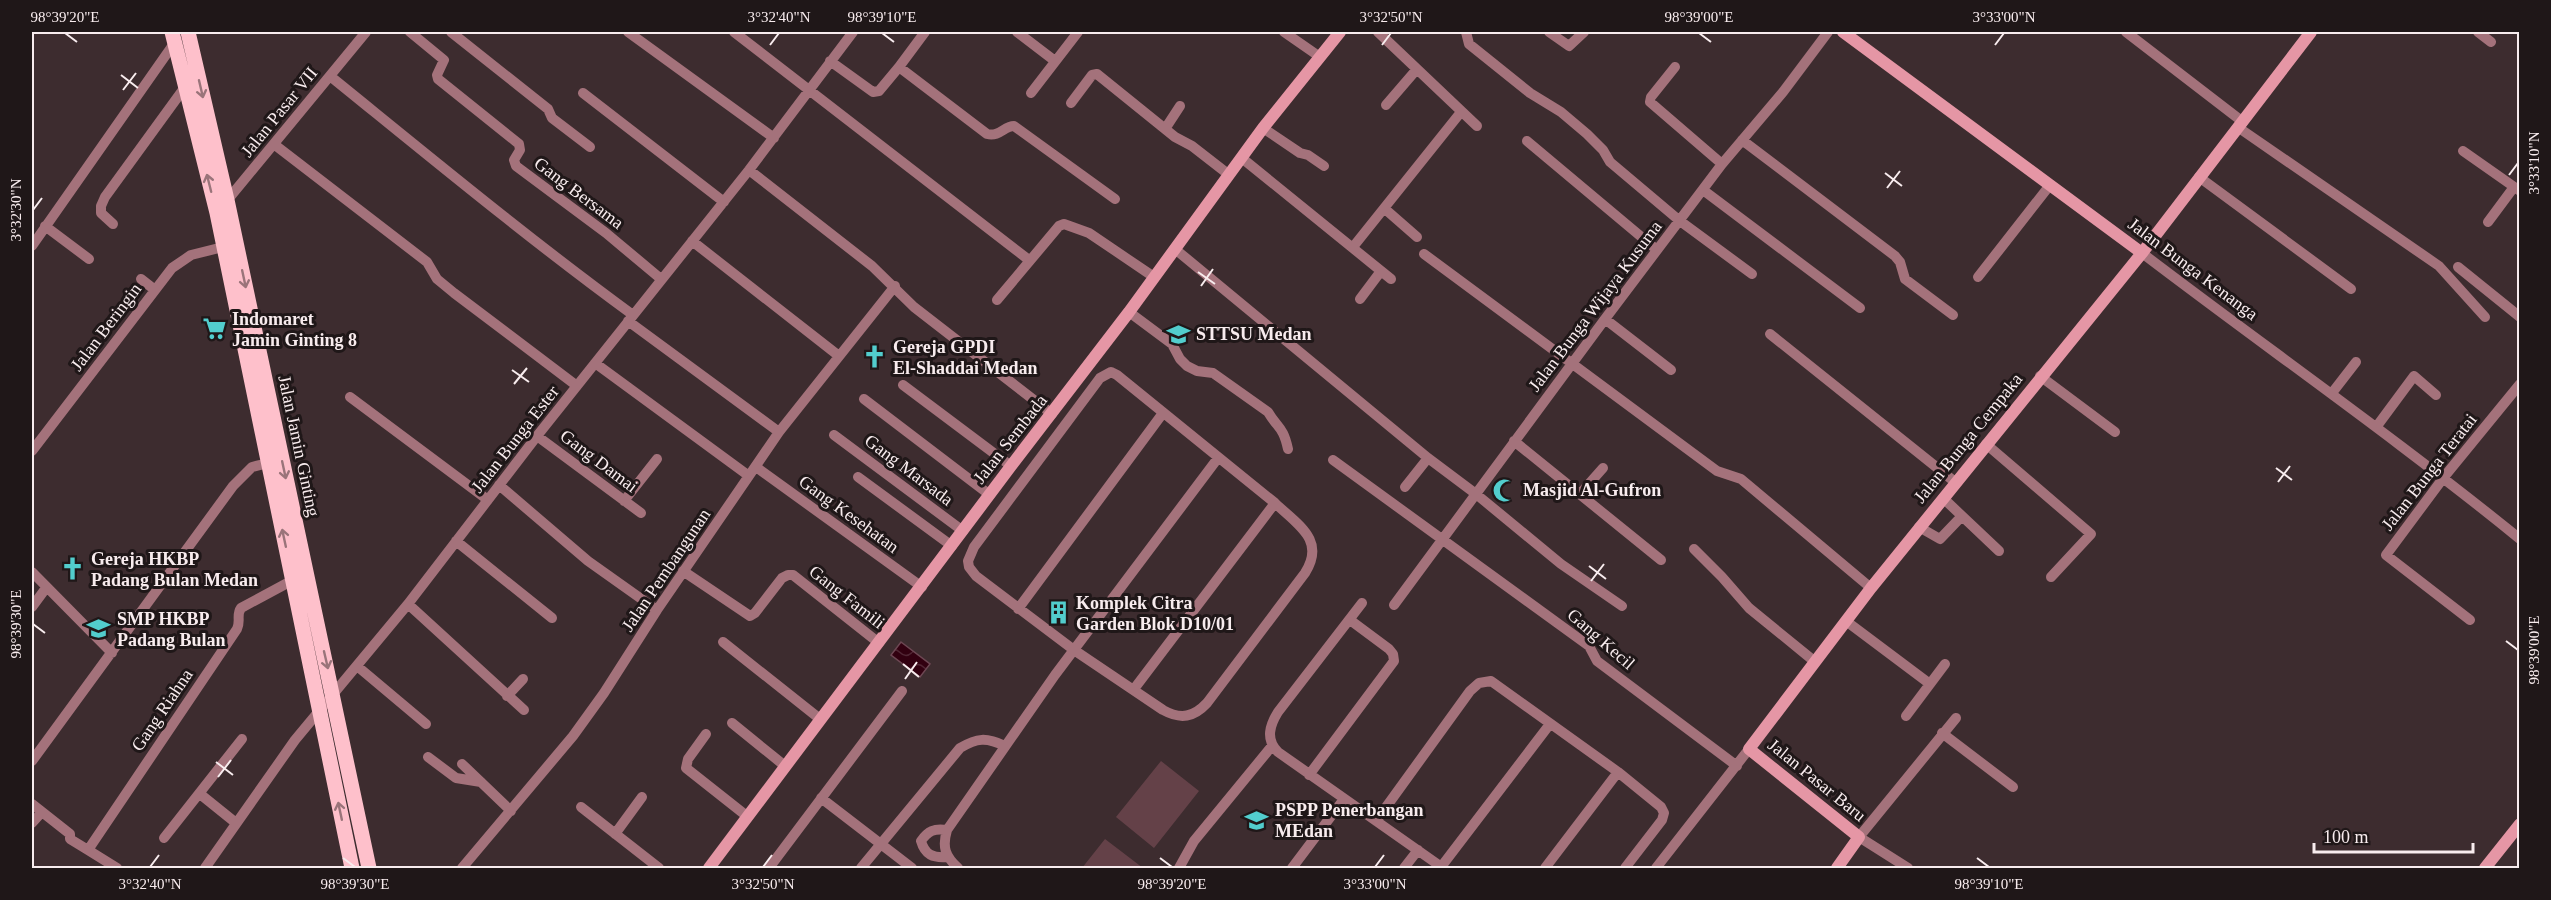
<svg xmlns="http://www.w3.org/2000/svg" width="2551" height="900" font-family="'Times New Roman',serif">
<defs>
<pattern id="water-waves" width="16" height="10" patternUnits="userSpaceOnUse" patternTransform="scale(1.5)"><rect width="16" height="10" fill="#320010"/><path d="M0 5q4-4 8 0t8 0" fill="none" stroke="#502533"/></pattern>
</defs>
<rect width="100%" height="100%" fill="#3d2c2f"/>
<!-- pitch -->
<path fill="#644148" d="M1161 761 1199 791 1154 848 1116 817Z
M1105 839 1143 868H1082Z"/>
<!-- water -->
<path fill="url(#water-waves)" stroke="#6d4753" stroke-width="1.5" d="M901 642 930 664 920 677 891 655Z"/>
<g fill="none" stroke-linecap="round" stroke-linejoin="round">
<!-- street -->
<path stroke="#a4727b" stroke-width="10" d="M410 32 444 60 437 75 438 79 519 144 520 150 514 160 516 166 606 233 661 279
M451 32 548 109 552 118 590 147
M628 32 774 138
M734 32 1029 260
M1017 32 1055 61
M1284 32 1320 57
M1378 32 1477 126
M1466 32 1469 44 1530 93 1561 112 1587 134 1603 150 1610 162 1680 221 1752 274
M1549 32 1569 46 1584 32
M2126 32 2243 122
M2478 32 2491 42
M830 61 873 92 879 91 899 67 987 134C1000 137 1004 126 1014 126L1115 199
M899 67 925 32
M1675 67 1651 97 1650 102 1722 164
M330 76C430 157 529 239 633 315
M583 93 724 202
M1031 93 1078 32
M1071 103 1092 75 1097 74 1175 137 1192 146 1228 174
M1386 105 1417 69
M1263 128 1300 153 1308 155 1324 166
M2239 128 2439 266 2485 317
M1165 129 1180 106
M1742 140 1895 256 1900 262 1905 279 1953 315
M1527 141 1657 250
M275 145 427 262 437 279 454 293 577 386
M2463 151 2520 191
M1243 159 1391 279
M749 170 872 266 914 307 1052 414
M2199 177 2351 289
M1703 190 1860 308
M225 203 366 32
M1385 209 1417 237
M2488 222 2514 187
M113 224 101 213V206L105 197 185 87
M45 226 89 259
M692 241 839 356
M32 246 175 42
M1353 247 1461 112
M1175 249 1428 458 1476 494 1561 564 1622 606
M2142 253C2268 349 2397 439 2520 539
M1424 254 1717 471 1741 479 1871 588
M2458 267 2520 317
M1978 277 2050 185
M141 279 155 290
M1360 299 1381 271
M997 300 1059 226 1064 224 1089 233 1154 277
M1129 312 1172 344 1180 359 1187 366 1197 371 1213 373 1268 412C1278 429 1283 426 1288 449
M1605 319 1671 370
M628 321 779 432
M1770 334 1955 482
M595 363 749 476
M1111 372 1117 375 1275 503C1298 525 1326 540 1305 573L1207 703C1194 717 1181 720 1163 710L1074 650 976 576 969 567 968 561 974 547 1100 378Z
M2040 376 2115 432
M903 385 1011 466
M2332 393 2356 362
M350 397 488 500
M864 399 990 495
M2377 426 2414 376 2436 395
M834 435 963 531
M537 436 641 513
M1514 441 1661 560
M1986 444 2091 534 2051 577
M32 451 172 268 191 255 223 247
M1333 460 1589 646 1597 661 1737 766
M756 467 922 587
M858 477 952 546
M499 485 588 561 657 610
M1405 487 1428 458
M1580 494 1603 468
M1943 498 1999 551
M624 501 657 459
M1919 527 1940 539 1962 516
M456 541 552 618
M1694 549 1722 577 1749 608 1814 661
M683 571 750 616 755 613 782 578 788 575H793L879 643
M32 572 112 653
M1362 603 1278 712C1270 725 1265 739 1278 752L1443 868
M408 604 524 710
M1394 605 1605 319 1722 164 1783 92 1828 32
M32 607 46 588
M1018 609 1163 413
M2470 620 2386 555 2444 477 2520 384
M1846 621 1930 684
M723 642 820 719
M357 666 426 724
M1134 689 1275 503
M507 696 523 679
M1906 716 1945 664
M732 723 785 766
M1942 733 2013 787
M706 734 688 759 686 768 748 817
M428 757 456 778 481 782
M32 761 233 486 252 467 268 463
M462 764 511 811
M1309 775 1394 661 1393 654 1389 649 1350 620
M200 794 236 823
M821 798 912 868
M32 804 70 834V839L88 850
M581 807 659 868
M1376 821 1470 691 1479 683 1491 681 1618 772 1661 807 1664 813 1662 820 1625 868
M32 823 42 812
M947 830C934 828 928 831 921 841 925 855 933 858 947 857
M615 834 642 797
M164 838 242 739
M1441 867 1550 724
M117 868 88 850 237 629C241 621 236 615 241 608L293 580
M205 868 295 740 408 604 537 436 749 170 853 32
M462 868 573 736 604 693 657 610 779 432 895 286
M769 868 902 691
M861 868 960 748C977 738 986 737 1005 746
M958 868C945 856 942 847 947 830L1055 675 1218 458
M1179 868 1194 841 1272 746
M1292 868 1344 799
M1404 868 1418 850
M1545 868 1618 772
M1656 868 1749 749
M1908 868 1859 837 1956 718"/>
<!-- secondary -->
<path stroke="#e596a5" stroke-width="12" d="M1843 32 2142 253
M709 868 1011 466 1129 312 1263 128 1340 32
M1837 868 1859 837 1749 749 1871 588 2142 253 2311 32
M2485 868 2520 824"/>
<!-- primary -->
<path stroke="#fec0cb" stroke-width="15" d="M172 32 217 213 352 868
M188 32 227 200 369 868"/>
</g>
<!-- one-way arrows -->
<defs><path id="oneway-shaft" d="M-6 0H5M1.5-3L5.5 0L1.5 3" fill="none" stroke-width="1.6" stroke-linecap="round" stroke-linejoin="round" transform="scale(1.5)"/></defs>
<g stroke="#9a747a">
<use href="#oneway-shaft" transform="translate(201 89) rotate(77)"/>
<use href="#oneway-shaft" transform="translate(209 183) rotate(-104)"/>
<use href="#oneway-shaft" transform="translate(244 279) rotate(78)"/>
<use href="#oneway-shaft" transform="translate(284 470) rotate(78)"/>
<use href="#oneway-shaft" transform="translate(284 538) rotate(-102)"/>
<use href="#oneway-shaft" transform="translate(326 660) rotate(77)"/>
<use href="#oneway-shaft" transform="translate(340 811) rotate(-102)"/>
</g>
<!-- ticks -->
<path fill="none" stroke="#f8ecee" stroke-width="2" d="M65 33 77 42M882 33 894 42M1699 33 1711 42M770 45 779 33M1382 45 1391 33M1995 45 2004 33M121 75 138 88M123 90 136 73M1885 173 1902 186M2509 175 2518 163M1887 188 1900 171M33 210 42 198M1198 272 1215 284M1201 286 1213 269M512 370 529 382M514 384 527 368M2276 468 2292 480M2278 482 2290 466M1589 566 1606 579M1591 581 1604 564M33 624 45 633M2506 641 2518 650M903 664 919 677M905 679 917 662M216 762 233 775M218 777 231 760M343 858 355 867M1160 858 1172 867M1977 858 1989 867M150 867 159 855M763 867 772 855M1375 867 1384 855"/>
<!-- icons -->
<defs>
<symbol id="supermarket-bare" viewBox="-9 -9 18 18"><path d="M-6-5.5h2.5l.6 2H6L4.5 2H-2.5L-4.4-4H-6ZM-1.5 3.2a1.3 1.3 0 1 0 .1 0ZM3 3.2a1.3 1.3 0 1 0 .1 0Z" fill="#52cdcd" stroke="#1f1718" stroke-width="2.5" paint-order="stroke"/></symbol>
<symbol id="university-bare" viewBox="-9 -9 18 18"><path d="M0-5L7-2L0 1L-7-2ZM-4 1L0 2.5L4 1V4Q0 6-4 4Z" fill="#52cdcd" stroke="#1f1718" stroke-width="2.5" paint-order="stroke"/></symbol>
<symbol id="church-bare" viewBox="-9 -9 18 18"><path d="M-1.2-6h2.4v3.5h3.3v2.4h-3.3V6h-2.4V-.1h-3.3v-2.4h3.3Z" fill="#52cdcd" stroke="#1f1718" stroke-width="2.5" paint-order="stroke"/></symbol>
<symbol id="mosque-bare" viewBox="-9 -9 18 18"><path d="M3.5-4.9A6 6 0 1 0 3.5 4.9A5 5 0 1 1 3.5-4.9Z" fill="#52cdcd" stroke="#1f1718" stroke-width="2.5" paint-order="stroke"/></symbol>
<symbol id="building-bare" viewBox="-9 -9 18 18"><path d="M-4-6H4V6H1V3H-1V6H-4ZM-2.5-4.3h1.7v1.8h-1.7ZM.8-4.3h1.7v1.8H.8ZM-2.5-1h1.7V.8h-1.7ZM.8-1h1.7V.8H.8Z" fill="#52cdcd" stroke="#1f1718" stroke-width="2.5" paint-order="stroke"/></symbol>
<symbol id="school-bare" viewBox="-9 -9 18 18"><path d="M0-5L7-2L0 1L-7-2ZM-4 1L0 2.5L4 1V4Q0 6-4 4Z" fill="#52cdcd" stroke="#1f1718" stroke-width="2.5" paint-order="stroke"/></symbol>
</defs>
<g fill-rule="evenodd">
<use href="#supermarket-bare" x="198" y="312" width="33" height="33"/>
<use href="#university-bare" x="1162" y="318" width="33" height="33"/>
<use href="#church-bare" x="858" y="340" width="33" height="33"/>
<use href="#mosque-bare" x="1488" y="474" width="33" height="33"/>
<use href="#church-bare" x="56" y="552" width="33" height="33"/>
<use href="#building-bare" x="1042" y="596" width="33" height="33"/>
<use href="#school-bare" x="82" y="612" width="33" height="33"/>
<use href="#university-bare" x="1240" y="804" width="33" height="33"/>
</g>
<g text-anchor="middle" stroke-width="6" stroke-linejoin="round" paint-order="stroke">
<!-- street labels -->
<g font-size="18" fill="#f8ecee" stroke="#1f1718">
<text transform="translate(279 112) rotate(-51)" y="6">Jalan Pasar VII</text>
<text transform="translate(579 193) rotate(37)" y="6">Gang Bersama</text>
<text transform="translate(2193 269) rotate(37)" y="6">Jalan Bunga Kenanga</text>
<text transform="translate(1595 306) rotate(-53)" y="6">Jalan Bunga Wijaya Kusuma</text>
<text transform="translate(106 327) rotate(-53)" y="6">Jalan Beringin</text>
<text transform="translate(1968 438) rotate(-51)" y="6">Jalan Bunga Cempaka</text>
<text transform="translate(515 439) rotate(-52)" y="6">Jalan Bunga Ester</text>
<text transform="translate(1010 439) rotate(-52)" y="6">Jalan Sembada</text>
<text transform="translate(299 446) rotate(78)" y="6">Jalan Jamin Ginting</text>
<text transform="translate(599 461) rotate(37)" y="6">Gang Damai</text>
<text transform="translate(909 470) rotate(37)" y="6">Gang Marsada</text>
<text transform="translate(2429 472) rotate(-52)" y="6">Jalan Bunga Teratai</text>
<text transform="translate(849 514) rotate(36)" y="6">Gang Kesehatan</text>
<text transform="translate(666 570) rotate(-56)" y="6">Jalan Pembangunan</text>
<text transform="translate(847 597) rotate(38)" y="6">Gang Famili</text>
<text transform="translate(1601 639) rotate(41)" y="6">Gang Kecil</text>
<text transform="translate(162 710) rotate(-56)" y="6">Gang Riahna</text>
<text transform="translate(1817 780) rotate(39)" y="6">Jalan Pasar Baru</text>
</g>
<!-- poi labels -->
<g font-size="18" font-weight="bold" fill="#f8ecee" stroke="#1f1718" text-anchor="start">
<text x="232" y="325">Indomaret<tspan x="232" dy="21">Jamin Ginting 8</tspan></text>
<text x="1196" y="340">STTSU Medan</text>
<text x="893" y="353">Gereja GPDI<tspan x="893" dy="21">El-Shaddai Medan</tspan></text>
<text x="1523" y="496">Masjid Al-Gufron</text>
<text x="91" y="565">Gereja HKBP<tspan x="91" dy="21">Padang Bulan Medan</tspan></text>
<text x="1076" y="609">Komplek Citra<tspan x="1076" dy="21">Garden Blok D10/01</tspan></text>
<text x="117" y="625">SMP HKBP<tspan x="117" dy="21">Padang Bulan</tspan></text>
<text x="1275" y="816">PSPP Penerbangan<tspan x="1275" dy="21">MEdan</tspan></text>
</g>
</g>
<!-- border -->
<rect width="2551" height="900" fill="none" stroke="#1f1718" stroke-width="66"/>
<!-- scale -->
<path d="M2314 843v9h159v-9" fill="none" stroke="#f8ecee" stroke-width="3"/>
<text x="2323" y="843" font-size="18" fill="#f8ecee" stroke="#1f1718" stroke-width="4.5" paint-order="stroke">100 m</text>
<rect x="33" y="33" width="2485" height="834" fill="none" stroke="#f8ecee" stroke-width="2"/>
<g font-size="15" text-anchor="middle" fill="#f8ecee">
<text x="65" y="22">98°39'20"E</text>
<text x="779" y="22">3°32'40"N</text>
<text x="882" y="22">98°39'10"E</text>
<text x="1391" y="22">3°32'50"N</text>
<text x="1699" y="22">98°39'00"E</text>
<text x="2004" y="22">3°33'00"N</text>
<text transform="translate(2534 163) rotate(-90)" y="5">3°33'10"N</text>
<text transform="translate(16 210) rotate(-90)" y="5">3°32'30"N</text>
<text transform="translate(16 624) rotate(-90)" y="5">98°39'30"E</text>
<text transform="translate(2534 650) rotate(-90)" y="5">98°39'00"E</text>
<text x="150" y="889">3°32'40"N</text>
<text x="355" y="889">98°39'30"E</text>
<text x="763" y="889">3°32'50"N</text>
<text x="1172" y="889">98°39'20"E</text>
<text x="1375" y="889">3°33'00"N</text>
<text x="1989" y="889">98°39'10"E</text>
</g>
</svg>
